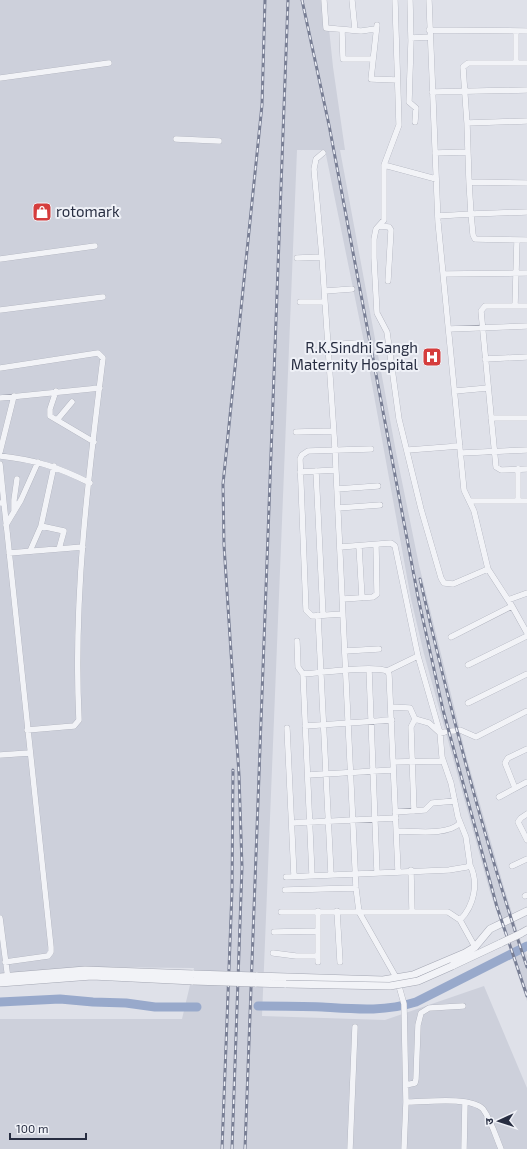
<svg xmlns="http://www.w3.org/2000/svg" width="527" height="1149" font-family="'Exo 2','Noto Sans Devanagari',sans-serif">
<rect width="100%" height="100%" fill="#dfe1e9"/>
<!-- built -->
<path fill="#cdd0db" d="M0 0H326L333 67 345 150H340L396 452 419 565 467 759 503 884 522 945 510 950 490 892 424 654 411 599 367 357 325 150H297L262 1016 385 1020 484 986 527 1088V1149H0V1019H182L194 968 84 967 0 975Z
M525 951 527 956V1001L512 958Z"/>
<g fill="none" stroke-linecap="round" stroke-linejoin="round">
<!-- river -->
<path stroke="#98a9cb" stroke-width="9" d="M0 1002 60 999 93 1002 126 1003 155 1007H197
M258 1006C279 1006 300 1006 322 1007 355 1009 384 1012 416 1002L527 946"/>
<defs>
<path id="minor" d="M324 0 326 28 361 31 375 29
M352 0 355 30
M395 0 399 125 384 165 436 179
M410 0 411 41 409 102 416 108 415 122
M429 0 438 222 464 490 474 511 488 569 512 606 527 633
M377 25 371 79 397 80
M342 30 343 59H373
M429 30 527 31
M411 38 430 37
M516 63V31
M527 63H468L463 67 467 123 527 121
M0 78 109 63
M432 92 527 90
M467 123 469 182 527 183
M176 139 219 141
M323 153 316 159 314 169 322 257 335 449 356 888 359 912 397 979 404 1004 406 1102 404 1149
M435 153 468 152
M384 165V220L376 229 374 239V258L377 313 387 332 399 419 421 509 441 578 444 583 453 584 488 569
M527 212 471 214 473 235 475 239 527 240
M438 216 471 214 469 182
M380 226 389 227 391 230 388 281
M297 258 322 257
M0 259 95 246
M444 274 527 273
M325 291 352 289
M300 302H325
M515 306 517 240
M527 306H485L481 311 496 467 501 470 527 469
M0 310 103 297
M449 329 527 326
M328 345 356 343
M485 359 527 357
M0 368 98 353 103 358C88 478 73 599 79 720L74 726 27 730
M56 391 50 409V416L94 442
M455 391 488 388
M0 398 100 388
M491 418H527
M57 420 72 402
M296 432 333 431
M408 450 460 446
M0 452 14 396
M461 453 527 450
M0 456C36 460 58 467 90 483
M0 464 4 503H0
M316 471 323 615
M300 472 336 470
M337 489 378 486
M471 501H527
M518 501V469
M4 503 51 947V952L48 956 5 962
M338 508 380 505
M14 512V500L17 479
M6 525 21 500 38 462
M41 526 64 531 59 549
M359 546 362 598
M340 547 391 543 395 546 418 656 440 733 445 732
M30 551 41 526 54 466
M9 553 83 547
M343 599 373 597 377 594 376 545
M508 600 527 593
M343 614 312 616 306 610 300 459 302 455 308 451 371 449
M318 615 331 874
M451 637 512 606
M297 641 298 667 303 674
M345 651 379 649
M468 665 527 636
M369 669 377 872
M387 671 418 656
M468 703 527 674
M305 726 392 720
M287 728 294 876
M460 730 476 737 527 711
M452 731H454
M0 755 29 753
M393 762 443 761
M308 775 393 770
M515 788 505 763 508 758 527 749
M499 797 527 782
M414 811 411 727 415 719
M395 812 425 810 432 803 455 801
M527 814 521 818 518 822 527 840
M292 823 396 818
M397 831C413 831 448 836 460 823
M512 866 527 859
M411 870 412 912
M312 875 303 674C320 673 374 665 387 671L389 674 398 871
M286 877 449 870 467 867 470 865 466 837 458 817 451 783 442 757 440 733 429 723 415 719 410 708 391 707
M285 890 356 888
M525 896 527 895
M318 911V962
M337 911 340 962
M281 912H448L460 920 475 947
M0 918 8 979
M460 920C474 906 479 883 470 865
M274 932 318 931
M273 953 296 956H318
M406 1085 415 1083 416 1079 418 1025 421 1013 429 1008 463 1006
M406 1102C424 1102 471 1096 483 1109 491 1120 496 1137 501 1149
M350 1149 355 1027
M464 1149 465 1102"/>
<path id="tertiary" d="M520 934 527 930
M452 966 501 943
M256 976 383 980 413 975 465 953 475 947 490 929 527 911
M0 977 85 970 194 974
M0 983 92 976 193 981
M255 983 286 984"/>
</defs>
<!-- minor casing -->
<use href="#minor" stroke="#a4a7b3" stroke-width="6"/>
<!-- tertiary casing -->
<use href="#tertiary" stroke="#a4a7b3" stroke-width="8"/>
<!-- minor -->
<use href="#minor" stroke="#f2f3f7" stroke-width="5.5"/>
<!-- tertiary -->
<use href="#tertiary" stroke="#f2f3f7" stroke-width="7"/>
<defs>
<path id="rail" d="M302 0 329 125 418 597 443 710 497 907 527 996
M420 579C450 710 484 840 527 967
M222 1149 232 891 233 770
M232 1149 242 867 239 775 224 545 223 484 262 105 265 0
M245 1149 288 0"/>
</defs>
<!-- rail casing -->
<use href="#rail" stroke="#787e94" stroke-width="3"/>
<!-- rail -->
<use href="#rail" stroke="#eff1f7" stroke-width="1.5" stroke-dasharray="4.5" stroke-linecap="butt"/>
<defs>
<path id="tertiary-bridge" d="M501 943 520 934
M194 974 256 976
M193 981 255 983
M286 984 390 986 418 981 452 966"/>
</defs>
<!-- tertiary-bridge casing -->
<use href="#tertiary-bridge" stroke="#a4a7b3" stroke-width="8" stroke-linecap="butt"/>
<!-- tertiary-bridge -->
<use href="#tertiary-bridge" stroke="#f2f3f7" stroke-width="7"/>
</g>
<!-- icons -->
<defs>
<symbol id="shop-square" viewBox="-11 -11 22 22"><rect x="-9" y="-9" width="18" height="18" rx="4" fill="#d53d3d" stroke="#eff1f7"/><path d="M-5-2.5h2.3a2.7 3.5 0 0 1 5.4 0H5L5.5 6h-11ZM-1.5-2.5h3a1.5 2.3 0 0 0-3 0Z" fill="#fff"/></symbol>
<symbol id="hospital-square" viewBox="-11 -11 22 22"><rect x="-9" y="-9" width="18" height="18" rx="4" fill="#d53d3d" stroke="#eff1f7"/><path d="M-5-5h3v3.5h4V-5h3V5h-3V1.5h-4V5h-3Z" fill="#fff"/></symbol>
</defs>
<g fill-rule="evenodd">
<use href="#shop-square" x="31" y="201" width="22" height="22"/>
<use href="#hospital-square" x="421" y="346" width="22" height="22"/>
</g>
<g text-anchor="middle" stroke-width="4" stroke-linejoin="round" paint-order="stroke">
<!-- poi labels -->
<g font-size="15" fill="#272d41" stroke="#eff1f7" text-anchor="start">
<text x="56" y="217">rotomark</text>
<text x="418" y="353" text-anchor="end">R.K.Sindhi Sangh<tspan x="418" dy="17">Maternity Hospital</tspan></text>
</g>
</g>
<!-- north arrow -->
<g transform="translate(499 1121) rotate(267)" stroke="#eff1f7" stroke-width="3" paint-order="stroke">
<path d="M0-3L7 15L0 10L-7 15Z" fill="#272d41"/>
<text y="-6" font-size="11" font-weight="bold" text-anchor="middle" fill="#272d41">उ</text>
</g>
<!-- scale -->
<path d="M10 1133v6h76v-6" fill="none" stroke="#272d41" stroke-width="2"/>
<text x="16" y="1133" font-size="12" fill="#272d41" stroke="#eff1f7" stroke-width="3" paint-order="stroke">100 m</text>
</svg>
